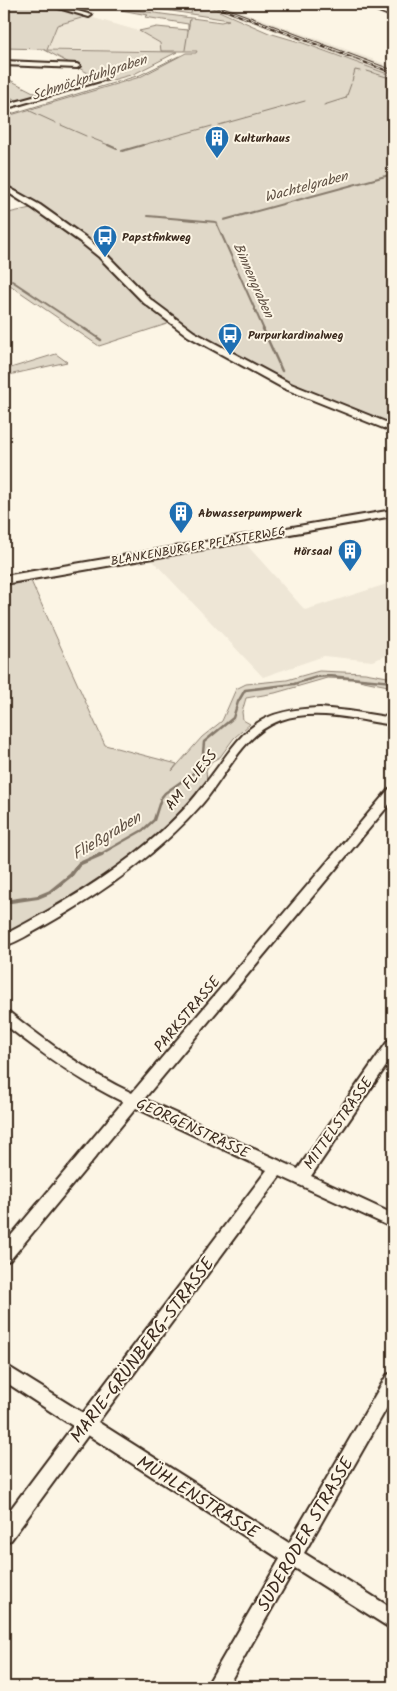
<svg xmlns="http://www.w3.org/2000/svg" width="397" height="1691" font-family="Kalam,sans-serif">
<rect width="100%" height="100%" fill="#fcf5e5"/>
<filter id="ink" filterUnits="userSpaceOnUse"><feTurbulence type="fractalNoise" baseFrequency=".02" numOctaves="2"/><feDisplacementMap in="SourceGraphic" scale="10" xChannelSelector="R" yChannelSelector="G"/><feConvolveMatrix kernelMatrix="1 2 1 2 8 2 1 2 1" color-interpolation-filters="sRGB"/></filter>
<g filter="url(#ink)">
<!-- built -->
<path fill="#eee6d6" d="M203 4H221L348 50 393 67V76Z
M84 17H90L139 31 160 43 161 51 47 49 57 25Z
M245 543 305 610 390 583 393 586V653L372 661 324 656 263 677 152 560Z"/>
<!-- green -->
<path fill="#e0d8c8" stroke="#8e8173" d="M4 4H43L80 13 85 17 57 25 47 50 177 52 134 74 105 82 43 49 4 48Z
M127 4H203L269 33 303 43 393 76V429L319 400 173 322 99 346 4 281V214L35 207 4 187V117L140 77 186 53H196L197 51H161L160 43 139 31 157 27 188 30V24L145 17 148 15 121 10 125 9 221 22 229 20Z
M4 77 39 95 18 101 4 94Z
M56 354 67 362 4 376V370Z
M31 581 105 745 177 764 172 771 202 737 222 721 236 689 246 684 287 680 319 671 365 673 393 678V687L354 679 327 678 275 693 246 698 242 712 243 720 250 724 234 738 220 757 212 761 206 770 207 781 185 810 134 856 63 904 4 935V586Z"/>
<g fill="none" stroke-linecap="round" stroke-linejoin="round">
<!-- stream-far3 -->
<path stroke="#85796b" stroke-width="1" d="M393 4 391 5 393 7
M191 13 194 4
M185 50 190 19
M367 71 393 79
M352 81 355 70 360 71
M324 105 346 98 351 84
M30 111 56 123
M4 116 140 75 179 56
M61 125 86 136
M219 125 305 101
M91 138 111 146
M139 146 212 126"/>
<!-- stream-far2 -->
<path stroke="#85796b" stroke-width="2" d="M108 145 117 149
M122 151 143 145
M148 216 216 222 264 330
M224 220 393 174
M4 276 7 278
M12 281 86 330"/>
<!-- stream-far1 -->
<path stroke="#85796b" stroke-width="2.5" d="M85 329 101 340
M263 329 282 371
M99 855 143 830 154 820 161 798 165 793 195 772 202 764 204 742 233 718 238 702 245 690 294 684 317 677 329 676 393 682"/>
<!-- stream -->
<path stroke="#85796b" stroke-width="4" d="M4 902 38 897 50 892 71 875 79 864 102 854"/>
<defs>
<path id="minor" d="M45 4H52L92 15 89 17Z
M4 61 77 64 80 66 77 68 4 65Z
M102 78 107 79 4 109V105Z
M320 708 349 711 393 718V725C357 720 317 708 281 720 242 734 227 775 202 804 158 854 103 893 44 926 31 933 18 942 4 946V935C54 909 104 880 148 843 167 827 186 809 201 789 242 738 246 710 320 708Z
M393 788V800L144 1099 298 1169 388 1041 393 1040V1056L311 1176 393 1214V1228L280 1176 98 1422 289 1543 387 1375 393 1373V1397L304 1553 393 1609V1630L295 1568 227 1687H206L280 1559 88 1435 11 1540 4 1542V1518L73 1426 4 1381V1364L83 1413 267 1170 136 1108 10 1260 4 1262V1244L123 1102C81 1082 41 1053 4 1024V1011L9 1012C47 1042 87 1072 132 1093L389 789Z"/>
<path id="major" d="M4 185 40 205 85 237 105 253 150 299 194 332 291 384 393 425V432L283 388 188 336 144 303 99 257 79 241 34 209 4 190Z
M393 510V516L4 584V576Z"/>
<path id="highway" d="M360 4H369L393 13V17Z"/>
</defs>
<!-- minor casing -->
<use href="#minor" stroke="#3b2a1e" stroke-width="4"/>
<!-- major casing -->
<use href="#major" stroke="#3b2a1e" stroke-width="4"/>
<!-- highway casing -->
<use href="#highway" stroke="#3b2a1e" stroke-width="3"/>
<!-- minor -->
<use href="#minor" fill="#fcf5e5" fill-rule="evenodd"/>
<!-- major -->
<use href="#major" fill="#fcf5e5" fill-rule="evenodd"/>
<!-- highway -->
<use href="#highway" fill="#fcf5e5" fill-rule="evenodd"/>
<!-- tram -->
<path stroke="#3b2a1e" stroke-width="1" d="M215 4 393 70"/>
<defs>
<path id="rail" d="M208 4 393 73"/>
</defs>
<!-- rail casing -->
<use href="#rail" stroke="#3b2a1e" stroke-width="2"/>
<!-- rail -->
<use href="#rail" stroke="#fcf5e5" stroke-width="1" stroke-dasharray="4.5" stroke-linecap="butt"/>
</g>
</g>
<!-- icons -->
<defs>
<symbol id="building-pin" viewBox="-11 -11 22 30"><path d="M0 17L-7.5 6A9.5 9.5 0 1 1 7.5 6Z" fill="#1f6fb2" stroke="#fcf5e5"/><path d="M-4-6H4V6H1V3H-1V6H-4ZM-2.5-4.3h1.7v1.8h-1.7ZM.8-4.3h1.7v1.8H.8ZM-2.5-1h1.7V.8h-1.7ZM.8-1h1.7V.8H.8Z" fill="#fff"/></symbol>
<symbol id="bus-pin" viewBox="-11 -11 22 30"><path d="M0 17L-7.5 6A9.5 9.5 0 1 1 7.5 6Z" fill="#1f6fb2" stroke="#fcf5e5"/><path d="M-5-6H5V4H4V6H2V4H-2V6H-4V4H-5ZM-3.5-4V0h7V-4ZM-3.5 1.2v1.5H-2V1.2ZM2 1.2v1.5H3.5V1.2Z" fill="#fff"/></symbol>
</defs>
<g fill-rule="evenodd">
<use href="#building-pin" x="203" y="124" width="28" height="38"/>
<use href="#bus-pin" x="91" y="223" width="28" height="38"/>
<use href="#bus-pin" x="216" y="321" width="28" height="38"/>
<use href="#building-pin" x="167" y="499" width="28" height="38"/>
<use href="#building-pin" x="336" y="537" width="28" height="38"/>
</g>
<g text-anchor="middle" stroke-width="4" stroke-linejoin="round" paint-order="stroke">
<!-- far-poi labels -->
<g font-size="12" font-weight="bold" fill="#3b2a1e" stroke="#fcf5e5" text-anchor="start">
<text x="234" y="142">Kulturhaus</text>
<text x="122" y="241">Papstfinkweg</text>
<text x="248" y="339">Purpurkardinalweg</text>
<text x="198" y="517">Abwasserpumpwerk</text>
<text x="332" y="555" text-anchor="end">Hörsaal</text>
</g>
<!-- far-street labels -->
<g font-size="12" fill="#3b2a1e" stroke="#fcf5e5">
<text transform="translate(198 546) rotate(-10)" y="4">BLANKENBURGER PFLASTERWEG</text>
</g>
<!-- far-water labels -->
<g font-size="14" font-style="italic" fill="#605144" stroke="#fcf5e5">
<text transform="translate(89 77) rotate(-18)" y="5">Schmöckpfuhlgraben</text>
<text transform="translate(306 186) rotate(-15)" y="5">Wachtelgraben</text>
<text transform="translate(254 280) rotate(66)" y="5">Binnengraben</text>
</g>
<!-- street labels -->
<g font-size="15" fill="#3b2a1e" stroke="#fcf5e5">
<text transform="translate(191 780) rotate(-51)" y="5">AM FLIESS</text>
<text transform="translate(187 1014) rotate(-50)" y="5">PARKSTRASSE</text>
<text transform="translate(338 1123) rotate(-55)" y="5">MITTELSTRASSE</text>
<text transform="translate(193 1128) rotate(25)" y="5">GEORGENSTRASSE</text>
</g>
<!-- water labels -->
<g font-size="16" font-style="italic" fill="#605144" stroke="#fcf5e5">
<text transform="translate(106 835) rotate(-31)" y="6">Fließgraben</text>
</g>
<!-- near-street labels -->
<g font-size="18" fill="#3b2a1e" stroke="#fcf5e5">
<text transform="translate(142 1350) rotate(-53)" y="6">MARIE-GRÜNBERG-STRASSE</text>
<text transform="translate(198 1497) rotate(32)" y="6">MÜHLENSTRASSE</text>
<text transform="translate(305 1534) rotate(-60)" y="6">SUDERODER STRASSE</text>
</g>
</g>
<!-- margin -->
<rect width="397" height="1691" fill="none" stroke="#fcf5e5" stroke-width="20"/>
<rect x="10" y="10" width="377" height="1671" fill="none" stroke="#3b2a1e" stroke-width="2" filter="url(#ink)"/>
</svg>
